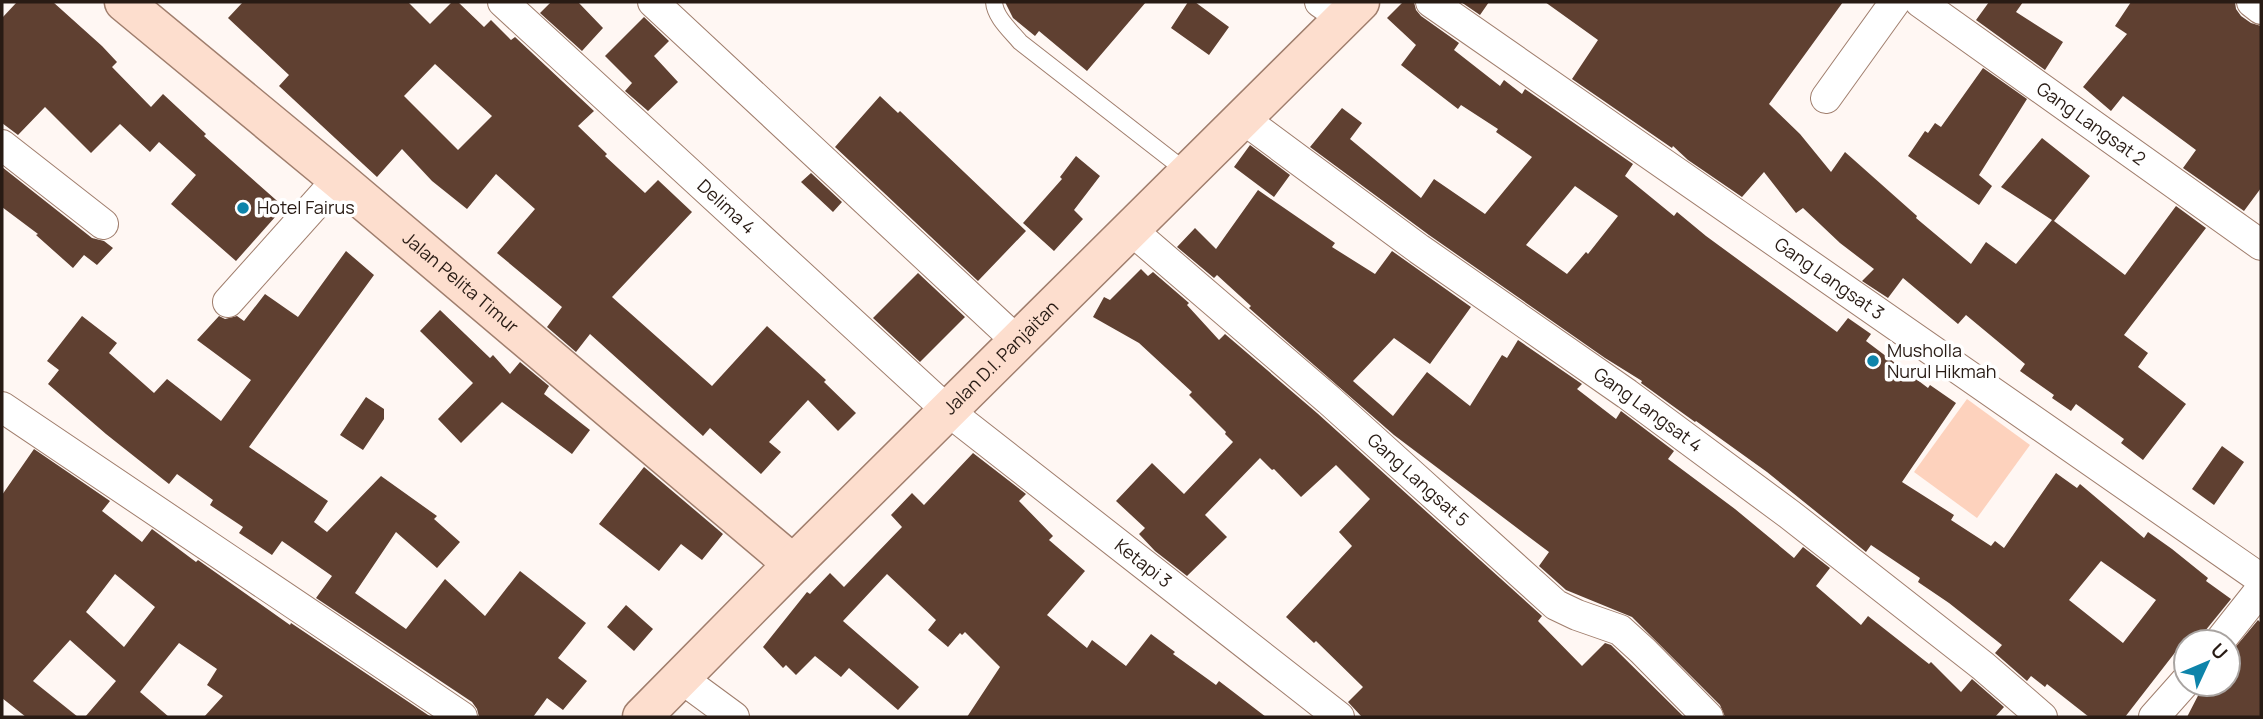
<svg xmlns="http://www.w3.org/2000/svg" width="2263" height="719" font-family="Manrope,sans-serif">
<rect width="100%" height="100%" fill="#fff7f3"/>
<!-- green -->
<path fill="#fdd2bd" d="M1967 399 2030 445 1977 518 1914 472Z"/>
<!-- building -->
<path fill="#5f4031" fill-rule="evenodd" d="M17 2H53L102 46 117 62 112 67 151 107 163 94 206 134 204 136 284 207 236 261 171 204 196 175 159 142 150 152 120 124 91 153 45 107 18 135 2 123V18Z
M243 2H408L430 24 452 2H458L484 27 491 20 511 40 515 37 594 111 578 126 607 154 605 156 645 193 658 180 692 212 612 297 712 386 767 326 826 380 824 382 856 413 838 431 808 400 769 442 781 452 761 474 710 428 703 436 590 334 576 352 547 327 562 307 497 253 535 209 496 174 467 209 432 181 402 149 377 177 279 86 289 75 228 18ZM435 64 492 116 458 150 404 96Z
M551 2H578L603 28 582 51 540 13Z
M1005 2H1146L1087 71 1039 31 1035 36 1013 18Z
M1188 2H1195L1229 27 1209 55 1171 28Z
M1403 2H1414L1416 10 1421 16 1459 43 1454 50 1500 86 1504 80 1522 94 1525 89 1633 164 1625 176 1674 216 1677 212 1706 236 1837 332 1848 318 1871 334 1866 341 1928 388 1930 385 1956 403 1902 482 1954 515 1951 520 1991 546 1995 541 2004 548 2056 473 2077 488 2080 484 2144 538 2148 532 2172 549 2208 578 2206 581 2231 599 2205 631 2202 642H2186V657L2177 650 2125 717H2089L2047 684 2045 687 2031 676 2027 681 1995 653 2002 645 1949 603 1918 582 1920 578 1871 545 1866 552 1767 472 1696 421 1695 422 1641 383 1642 381 1605 358 1429 235 1310 147 1342 108 1362 123 1350 139 1421 198 1434 179 1485 214 1532 157 1496 132 1498 129 1461 105 1458 109 1401 65 1416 45 1387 18ZM1575 186 1618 216 1588 254 1586 252 1567 274 1526 245ZM2101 561 2156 600 2123 643 2069 600Z
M1461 2H1489L1480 15Z
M1545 2H1843L1769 104 1800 134 1831 172 1845 152 1917 216 1916 218 1971 264 1986 242 2016 264 2052 220 2001 187 2042 138 2090 176 2054 221 2125 275 2176 206 2206 228 2124 335 2148 353 2138 367 2186 404 2143 460 2121 443 2124 439 2076 404 2071 411 2052 398 2054 395 2020 371 2025 364 1966 315 1958 324 1903 278 1888 298 1862 281 1874 269 1840 243 1803 208 1796 213 1764 172 1742 197 1688 160 1673 146 1672 148 1572 79 1598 40Z
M1989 2H2023L2016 12 2063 42 2045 70 1976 20Z
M2131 2H2235L2236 9 2241 16 2251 23 2261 26V188L2244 211 2183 168 2196 150 2123 96 2111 111 2083 87 2127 34 2115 26Z
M644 17 669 41 654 56 678 82 648 111 625 91 632 83 605 56Z
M1983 68 2027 99 1979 175 1992 186 1979 205 1908 156 1925 131 1928 133 1935 123 1941 127Z
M880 96 898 113 900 111 1026 231 978 281 835 147Z
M1250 145 1290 175 1274 197 1234 167Z
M1076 156 1100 176 1074 210 1083 219 1054 251 1023 223 1062 179 1060 177Z
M2 167 92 238 104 241 113 248 97 265 84 255 73 268 36 235 38 234 2 207Z
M811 173 842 202 833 212 801 182Z
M1258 190 1335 243 1332 247 1375 274 1392 251 1471 307 1430 364 1394 338 1353 381 1393 416 1427 372 1470 406 1502 355 1507 358 1518 340 1582 384 1577 389 1616 419 1621 411 1674 451 1668 459 1735 509 1794 558 1803 547 1830 568 1816 586 1861 625 1868 616 1929 664 1931 662 1961 692 1972 679 2004 707 1995 717H1725L1720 705 1632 617 1566 590 1539 566 1549 552 1394 435 1249 308 1251 306 1217 275 1214 278 1177 247 1195 228 1216 249Z
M346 251 374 275 249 447 328 501 314 522 327 532 381 476 437 516 434 519 460 542 437 568 396 532 355 593 406 629 445 579 485 616 520 571 586 623 558 658 587 681 563 710 547 698 533 717H479L477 709 472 702 316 598 332 576 282 541 272 555 239 533 243 527 210 505 213 500 177 474 169 484 106 434 48 384 59 370 47 361 82 316 117 343 109 353 154 393 167 379 221 421 251 380 197 340 219 316 225 319 237 316 244 321 265 294 298 317Z
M1141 269 1148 276 1153 272 1189 303 1187 305 1219 340 1225 334 1317 413 1542 616 1538 621 1582 666 1605 643 1611 645 1684 717H1362L1348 702 1363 687 1316 641 1314 643 1286 617 1352 546 1339 532 1370 499 1336 465 1301 497 1274 469 1272 470 1260 458 1205 515 1227 537 1187 576 1155 551 1139 534 1145 528 1116 501 1152 463 1184 494 1233 442 1225 434 1226 432 1189 395 1192 392 1139 343 1093 317 1104 297 1110 300Z
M918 273 965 317 920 362 873 318Z
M440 310 490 358 493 355 510 374 520 362 549 386 544 394 590 430 572 454 502 402 461 443 438 419 473 383 420 331Z
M366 397 384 409V419L363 450 340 435Z
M2222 446 2244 462 2214 505 2192 489Z
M34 449 110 501 102 511 142 542 152 529 196 562 198 560 290 625 291 623 431 717H204L223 696 207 685 217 669 179 643 140 692 169 717H85L116 681 70 640 33 681 78 717H26L2 698V495ZM115 574 155 607 124 647 86 612Z
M973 453 1026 494 1019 501 1053 536 1049 540 1085 571 1047 615 1087 648 1092 640 1126 666 1151 634 1175 652 1173 654 1216 685 1219 681 1266 717H967L1000 667 965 632 962 635 960 633 948 647 928 630 936 620 887 574 843 621 919 687 898 710 849 668 841 677 815 656 796 675 786 665 783 668 763 647 807 592 810 594 830 573 844 587 902 527 891 515 912 493 924 505Z
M644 467 723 534 702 560 681 544 659 571 599 524Z
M626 605 653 629 634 651 607 627Z
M2258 620 2261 623V717H2187L2204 684H2228V656Z"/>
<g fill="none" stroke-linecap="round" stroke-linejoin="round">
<defs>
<path id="lane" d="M994 2C995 17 1010 30 1020 42L1187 172"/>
<g id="street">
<path id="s1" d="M503 2 948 411 1339 717"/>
<path d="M653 2 1017 341"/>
<path d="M1320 2 1343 18"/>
<path id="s2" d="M1431 2 2261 579"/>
<path id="s3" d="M1920 2 2261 245"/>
<path d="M2252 2 2261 9"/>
<path d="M1826 98 1895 2"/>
<path id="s4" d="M1242 118 1419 249 1627 394 1789 514 1983 666 2042 717"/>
<path d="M2 145 103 224"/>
<path id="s5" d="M1130 229 1329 400 1556 605 1577 615 1620 630 1643 651 1708 717"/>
<path d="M228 302 338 179"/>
<path d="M2 407 462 717"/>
<path d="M2219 642 2261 589"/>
<path d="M681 678 734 717"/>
<path d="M2154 717 2186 681"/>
</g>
<g id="secondary">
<path id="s6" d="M124 2 338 179 793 564"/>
<path id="s7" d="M642 717 793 564 1360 2"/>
</g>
</defs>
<!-- lane casing -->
<use href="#lane" stroke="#a07e6d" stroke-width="18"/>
<!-- street casing -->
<use href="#street" stroke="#a07e6d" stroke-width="32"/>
<!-- secondary casing -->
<use href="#secondary" stroke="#a07e6d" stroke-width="41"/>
<!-- lane -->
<use href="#lane" stroke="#fff" stroke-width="16"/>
<!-- street -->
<use href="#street" stroke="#fff" stroke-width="30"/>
<!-- secondary -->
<use href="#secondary" stroke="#fddece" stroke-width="38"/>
</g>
<!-- markers -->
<g fill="#0e84aa" stroke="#fff" stroke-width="2.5">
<circle cx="243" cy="208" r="7"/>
<circle cx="1873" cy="361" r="7"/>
</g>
<g text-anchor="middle" stroke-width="7" stroke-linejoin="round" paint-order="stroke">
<!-- street labels -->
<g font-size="18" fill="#281b14" stroke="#fff">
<text dy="6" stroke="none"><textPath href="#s3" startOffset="210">Gang Langsat 2</textPath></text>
<text dy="6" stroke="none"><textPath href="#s1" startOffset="303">Delima 4</textPath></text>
<text dy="6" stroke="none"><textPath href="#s2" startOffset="485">Gang Langsat 3</textPath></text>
<text dy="6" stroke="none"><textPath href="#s6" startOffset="438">Jalan Pelita Timur</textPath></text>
<text dy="6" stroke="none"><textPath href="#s7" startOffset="508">Jalan D.I. Panjaitan</textPath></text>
<text dy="6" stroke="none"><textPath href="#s4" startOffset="500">Gang Langsat 4</textPath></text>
<text dy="6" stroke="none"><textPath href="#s5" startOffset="382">Gang Langsat 5</textPath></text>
<text dy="6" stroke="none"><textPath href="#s1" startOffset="852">Ketapi 3</textPath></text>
</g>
<!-- poi labels -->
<g font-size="18" fill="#281b14" stroke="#fff" text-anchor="start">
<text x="257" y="214">Hotel Fairus</text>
<text x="1887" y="357">Musholla<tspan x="1887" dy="21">Nurul Hikmah</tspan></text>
</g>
</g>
<!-- border -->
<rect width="2263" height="719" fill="none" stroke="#281b14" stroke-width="7"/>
<!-- north arrow -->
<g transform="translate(2207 663) rotate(46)"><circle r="33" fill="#ffffff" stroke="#a9a4a1" stroke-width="2"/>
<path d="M0-5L12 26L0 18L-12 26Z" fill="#0e84aa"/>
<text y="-10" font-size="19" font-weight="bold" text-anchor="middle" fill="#281b14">U</text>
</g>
</svg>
